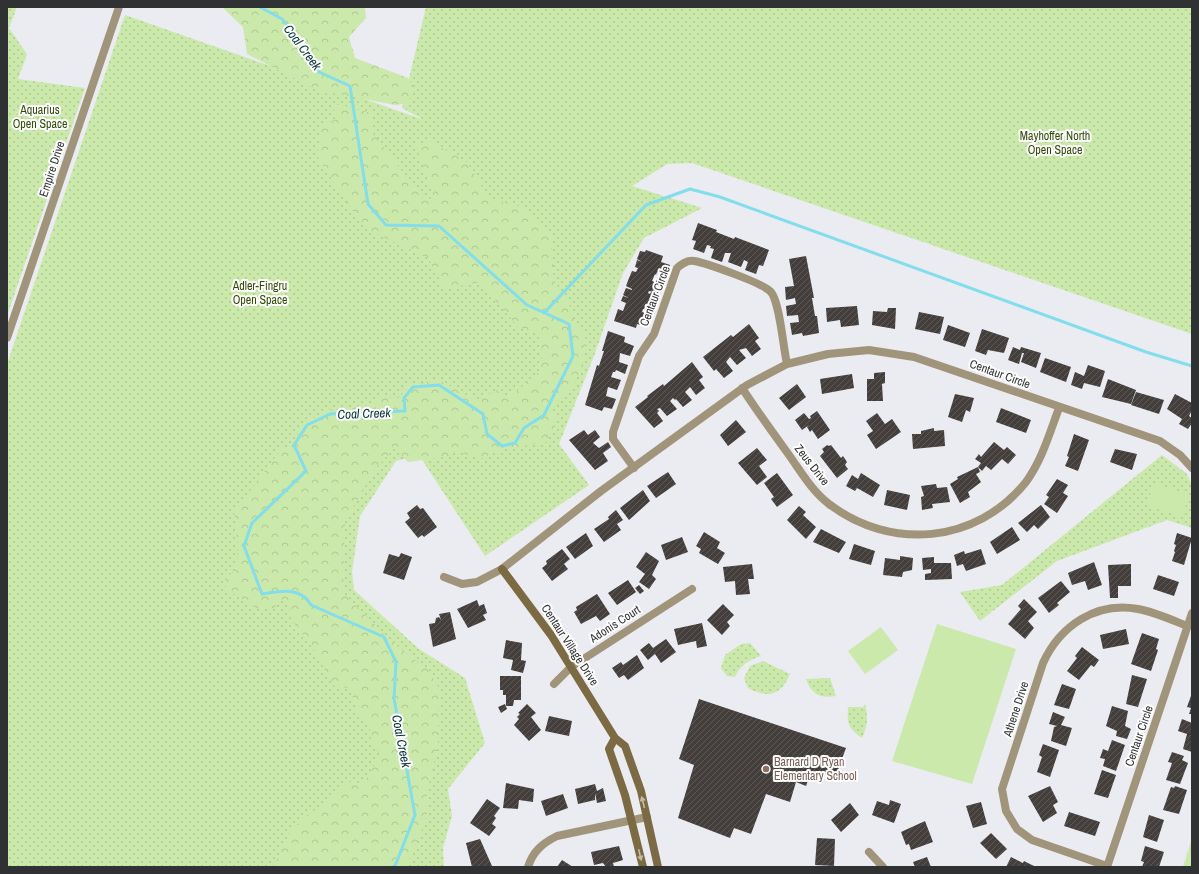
<svg xmlns="http://www.w3.org/2000/svg" width="1199" height="874" font-family="'Archivo Narrow',sans-serif">
<defs>
<pattern id="green-dots" width="8" height="8" patternUnits="userSpaceOnUse"><rect width="8" height="8" fill="#cbe9aa"/><path d="M2 2h.1M6 6h.1" fill="none" stroke="#afc893" stroke-width="1.8" stroke-linecap="round"/></pattern>
<pattern id="forest-crowns" width="20" height="18" patternUnits="userSpaceOnUse"><rect width="20" height="18" fill="#cbe9aa"/><path d="M2 6a3 3 0 1 1 6 0M12 15a3 3 0 1 1 6 0" fill="none" stroke="#afc893"/></pattern>
<pattern id="building-hatch" width="6" height="6" patternUnits="userSpaceOnUse"><rect width="6" height="6" fill="#443f3c"/><path d="M-1 1l2-2M0 6l6-6M5 7l2-2" fill="none" stroke="#5d5957"/></pattern>
</defs>
<rect width="100%" height="100%" fill="#ebebf2"/>
<!-- green -->
<path fill="url(#green-dots)" d="M7 7H17L9 28 27 54 18 79 85 88 7 316Z
M426 7H1192V334L692 163 667 164 632 186 702 208 644 238 623 273 594 356 559 444 589 485 485 556 419 455 396 461 360 516 352 572 354 590 419 649 465 678 485 743 448 789 452 816 443 848 444 867H7V364L125 15 424 120 402 108Z
M1162 455 1187 474 1192 485V528L1167 520 1057 561 980 621 960 592 1002 585Z
M750 643 761 656C749 660 740 665 735 677L727 676 721 668 725 655 741 644Z
M763 661 790 674C781 695 769 699 748 688L744 678 750 666Z
M830 678 836 696C820 699 811 694 806 679Z
M865 704C868 717 868 726 862 738 848 728 847 724 848 707H863Z"/>
<!-- forest -->
<path fill="url(#forest-crowns)" d="M222 7H365L366 18 349 37 355 58 408 78 414 87 409 103 395 105 317 90 247 54 243 27Z
M333 103 371 113 372 132 425 201 435 196 422 166 416 144 430 141 467 162 489 198 526 208 551 233 554 281 568 301 575 322 588 342 582 366 571 391H566L550 412 559 416 547 442 503 449 480 459 454 450 452 456 408 462 395 448 376 468 345 522 343 593 391 641 428 670 439 688 438 747 427 791V817L407 867H273L291 831 304 817 333 798 349 782 364 783 380 755 371 741 369 721 359 719 350 688 334 686 312 647 291 619 288 601 281 599 274 608 260 610 226 589 225 578 237 569 238 546 234 512 282 448 289 447 306 422 329 410 366 406 379 397 399 398 410 384 439 380 477 401 497 390 507 399 542 369 541 335 518 327 480 282 445 289 428 258 364 228 317 157 321 124 335 120Z"/>
<!-- pitch -->
<path fill="#cbe9aa" d="M1155 483 1190 496 1181 517 1146 504Z
M937 624 1016 649 972 784 892 761Z
M881 627 898 650 865 674 848 651Z
M1192 838V867H1183Z"/>
<g fill="none" stroke-linecap="round" stroke-linejoin="round">
<!-- stream -->
<path stroke="#82ddec" stroke-width="3" d="M260 7 282 19 319 72 350 86 368 204 386 225 439 226 527 305 569 324 573 356 544 415 524 428 515 443 502 446 487 434 483 414 439 385 413 387 404 398 405 411 330 414 307 425 294 445 306 471 252 523 244 546 262 594C280 591 300 586 311 605L384 637 396 662 394 698 415 815 395 866 392 867
M544 313 646 205 690 189 720 197 1146 352 1192 366"/>
</g>
<!-- building -->
<path fill="url(#building-hatch)" d="M698 223 717 230 716 232 734 239 735 237 769 250 763 266 759 265 756 274 745 270 748 262 744 260 741 267 728 262 731 253H725L722 262 711 258 714 249 710 248 711 246 707 245 704 253 693 249 696 241 692 240Z
M646 250 663 256 661 262 670 265 666 275 657 272 656 275 655 274 652 281 661 284 658 293 649 291 648 293 650 294 651 292 660 295 655 310 645 307 644 309H643L642 312 651 315 647 327 637 324 636 328 614 321 618 309 623 311 626 303 621 301 623 296 629 298 623 295 626 288 632 290V289L626 286 629 278 634 280 629 278 632 271 636 272 638 268 635 267 637 260 642 262 637 259 640 251 645 252Z
M806 256 814 298H812L815 316H817L819 333 803 336 802 333 792 335 790 323 799 322 798 315 787 316 786 306 796 304 795 298 786 300 785 287 794 286 789 259Z
M857 306 859 325 841 327 840 320 827 322 826 308Z
M888 308H896L895 329 872 325 873 311 887 312Z
M919 312 944 317 940 334 915 329Z
M749 324 759 338 755 341 761 349 752 356 746 348 739 350 746 358 737 365 730 357 726 362 733 371 724 378 716 369 714 371 703 357 731 335 733 337Z
M948 325 970 333 965 347 943 340Z
M982 329 1009 338 1004 353 988 350 986 355 975 351Z
M608 331 625 337 624 342 634 346 630 356 620 353 619 362 628 365 625 374 616 370 615 372H613L611 377 621 380 617 390 608 387 606 396 616 399 612 409 604 407 602 411 585 405 597 365 599 366 604 351H602Z
M1013 347 1020 350 1021 347 1041 353 1036 368 1021 362 1024 353H1022L1019 364 1008 360Z
M1045 358 1071 367 1066 382 1040 372Z
M692 362 703 377 699 380 705 388 696 395 690 387 685 392 692 400 683 407 676 399 675 400 673 398 670 401 677 409 667 416 660 408 657 409 659 411 657 413 663 421 654 428 635 407 648 397 647 396 663 384 664 386Z
M1088 365 1105 371 1100 387 1084 383 1082 389 1071 385 1075 372 1084 376Z
M885 372V383L882 384 883 401H867V379H874V373Z
M852 374 854 388 822 394 820 379Z
M1108 379 1136 390 1131 404 1102 397Z
M797 384 806 397 789 410 779 398Z
M1136 392 1164 400 1159 414 1131 405Z
M955 394 974 398 970 412 966 410 962 422 948 417Z
M1175 394 1192 403V410L1189 416 1192 418V423L1188 429 1179 424 1182 419 1167 409Z
M1001 408 1031 420 1026 433 996 422Z
M817 411 830 430 818 439 812 430 810 432 807 427 809 425 802 430 795 420 804 413 809 419 811 418 810 416Z
M877 413 885 424 892 419 901 432 876 449 867 435 873 431 866 421Z
M736 420 746 432 728 446 720 435Z
M934 428V431L944 430 945 446 913 449 912 434H921V431Z
M584 430 588 435 595 430 600 437 593 443 599 448 608 442 611 447 603 453 608 461 595 470 569 440Z
M1074 434 1089 440 1078 471 1065 466 1069 457 1067 456Z
M994 442 1004 450 1007 447 1016 455 1008 464 1002 459 991 470 986 466 982 471 978 467 981 463 975 459 979 454 981 457Z
M827 445 829 446 831 445 841 458 843 456 847 462 845 465 848 469 837 478 820 456 824 452 822 449Z
M757 448 767 460 759 466 767 477 757 485 738 463Z
M1115 449 1137 454 1132 470 1110 462Z
M978 467 980 472 976 474 981 482 968 492 970 497 960 503 950 484 958 479 957 477Z
M668 472 676 484 656 498 647 486Z
M777 473 793 495 777 507 771 499 774 497 764 483Z
M861 473 880 485 873 497 857 488 855 491 846 486 852 475 858 479Z
M1057 479 1068 485 1063 493 1068 496 1057 513 1044 504 1049 497 1046 495Z
M936 484 937 488 947 487 950 502 932 504 933 508 922 510 921 497 924 496 921 486Z
M643 490 650 501 629 520 620 508Z
M887 490 910 495 907 510 884 505Z
M417 505 420 509 423 508 437 527 424 537 422 535 418 538 405 522 410 518 407 513Z
M1041 505 1050 517 1038 529 1034 525 1027 532 1018 523Z
M799 506 806 512 803 515 816 527 806 539 787 520Z
M616 510 623 520 617 524 621 530 604 542 594 529 609 519 608 517Z
M1012 527 1020 540 997 554 990 542Z
M821 529 846 542 839 553 813 542Z
M704 532 720 542 717 548 725 553 718 564 699 553 701 549 696 546Z
M586 533 593 546 575 559 566 547Z
M1177 533 1192 538 1184 565 1172 561 1175 552 1174 551 1176 545 1174 544Z
M682 537 688 552 666 560 661 545Z
M854 544 875 551 871 565 849 559Z
M562 549 570 559 564 564 568 569 552 581 542 568 547 564 546 561Z
M981 549 986 564 966 571 963 564 957 566 954 555 964 551 965 554Z
M646 552 659 561 652 575 656 579 649 589 639 582 645 574 636 567Z
M401 553 412 557 404 580 383 573 389 554 399 557Z
M900 556 913 558 912 570 903 572 902 577 883 575 885 558 900 560Z
M934 557V563H951L952 579 925 580V574L931 573V569L923 570 922 558Z
M1094 562 1102 585 1088 590 1085 581 1072 585 1068 573Z
M752 564 754 579H748L750 594 736 595 735 581 725 582 723 567Z
M1131 564V586H1118V598H1110L1108 565Z
M1158 575 1179 582 1174 596 1153 589Z
M628 580 636 592 617 605 608 593Z
M1061 581 1070 592 1057 603 1059 605 1049 613 1038 598Z
M639 585 644 591 640 594 635 588Z
M597 594 610 614 600 621 596 616 581 624 574 612 577 610 576 607Z
M1024 599 1037 612 1028 621 1034 628 1025 639 1008 624 1021 609 1018 606Z
M477 600 479 606 484 604 487 613 483 615 486 620 468 628 457 609Z
M723 604 734 615 727 622 730 626 722 635 707 620Z
M450 612 456 639 433 647 429 624 435 623 436 618 439 617 441 620 439 614Z
M702 623 707 646 697 648 696 641 678 645 674 629Z
M1126 629 1129 644 1103 649 1100 635Z
M1142 633 1159 639 1156 649 1158 650 1151 671 1131 664Z
M666 639 676 652 661 663 655 654 648 660 640 650 649 643 653 648Z
M506 640 522 643 521 660 526 661 523 673 511 670 513 660 503 658Z
M1082 647 1099 660 1094 667 1091 665 1079 680 1067 671 1077 658 1075 656Z
M637 655 644 668 628 680 624 675 619 678 612 668 621 662 623 665Z
M1132 675 1147 679 1138 707 1126 704Z
M500 676H521V700H514L513 706H506V695H503V690H500Z
M1062 684 1076 689 1069 709 1054 705Z
M1192 693V714H1189L1191 708 1187 707Z
M699 699 846 748 835 778 821 773 818 780 809 778 806 786 796 782 790 802 766 794 751 834 734 828 730 838 678 818 694 765 679 759Z
M505 704 507 709 501 713 498 707Z
M527 704 536 713 531 717 541 730 529 741 514 725 519 719 517 717 520 714 518 713Z
M1112 706 1128 711 1125 726 1131 729 1127 739 1116 736 1117 731 1106 726Z
M1053 712 1065 717 1061 725 1072 728 1066 746 1051 741 1054 727 1057 726 1049 724Z
M549 716 572 721 569 736 545 731Z
M1182 719 1192 723V752L1183 749 1187 734 1178 731Z
M1112 740 1125 745 1116 771 1103 766 1105 759 1100 758 1103 749 1108 751Z
M1043 744 1059 750 1050 777 1037 772 1042 757 1039 755Z
M1172 752 1184 756 1182 760 1188 763 1180 784 1166 780 1172 763 1168 762Z
M1102 770 1116 775 1108 798 1094 794Z
M506 783 534 789 533 802 519 800 518 809 503 808Z
M595 784 597 791 603 788 606 801 597 803 595 793V800L578 804 575 789Z
M1050 786 1058 802 1053 805 1057 813 1043 822 1028 796Z
M1175 786 1187 790 1179 814 1163 810 1171 787 1174 788Z
M563 794 568 808 546 816 541 801Z
M487 799 500 808 494 816 496 818 492 824 496 827 489 836 470 823Z
M890 800 901 804 894 823 872 815 877 801 889 805Z
M981 802 987 824 973 828 966 806Z
M850 803 859 815 841 832 831 820Z
M1069 812 1100 822 1095 836 1064 826Z
M1149 815 1164 820 1157 842 1143 837Z
M925 821 933 842 911 850 909 844 906 845 901 832Z
M991 833 1007 849 996 859 980 843Z
M817 838 835 839 834 866 815 865Z
M480 839 492 866 472 867 466 843Z
M619 846 623 860 613 863 614 867H606L603 863 594 865 591 852Z
M1145 846 1164 852 1159 867H1142L1144 862 1141 861Z
M927 857 931 867H915L913 862Z
M1011 857 1023 863 1024 861 1036 867H1006Z
M562 860 573 867H557Z"/>
<g fill="none" stroke-linecap="round" stroke-linejoin="round">
<!-- street -->
<path stroke="#a0947a" stroke-width="8" d="M7 338 119 7
M742 388C757 411 773 433 789 455 801 472 812 491 829 504 891 551 976 544 1026 482 1042 460 1050 432 1059 408
M634 468 613 439V432L639 356 654 334 677 268C682 264 687 260 694 261 706 263 763 283 771 292 780 303 783 347 787 364
M444 577 462 584 477 582 502 569 601 491 747 385 787 364 828 354 869 350 914 357 1160 441 1180 455 1192 468
M554 684 571 667 692 589
M869 852 883 867
M1107 866 1032 840 1017 829 1006 811 1002 789 1043 663C1060 626 1096 601 1138 609 1155 612 1172 620 1187 626
M528 867C533 851 543 843 557 836L647 817
M1107 867 1192 613"/>
<!-- secondary -->
<path stroke="#7c6a42" stroke-width="8" d="M502 569 551 635 615 738 625 746 641 791 658 867
M615 738 609 749 625 795 643 867"/>
</g>
<!-- one-way arrows -->
<defs><path id="oneway-solid" d="M-6-.8H1V-3.2L6.5 0L1 3.2V.8H-6Z"/></defs>
<g fill="#c4bcaa">
<use href="#oneway-solid" transform="translate(643 802) rotate(-104)"/>
<use href="#oneway-solid" transform="translate(640 855) rotate(77)"/>
</g>
<!-- markers -->
<circle fill="#8d6e63" stroke="#fff" stroke-width="1.5" cx="766" cy="769" r="4"/>
<g text-anchor="middle" stroke-width="4" stroke-linejoin="round" paint-order="stroke">
<!-- park labels -->
<g font-size="12" fill="#324c07" stroke="#fff">
<text x="40" y="114">Aquarius<tspan x="40" dy="14">Open Space</tspan></text>
<text x="1055" y="140">Mayhoffer North<tspan x="1055" dy="14">Open Space</tspan></text>
<text x="260" y="290">Adler-Fingru<tspan x="260" dy="14">Open Space</tspan></text>
</g>
<!-- street labels -->
<g font-size="12" fill="#303133" stroke="#fff">
<text transform="translate(52 169) rotate(-72)" y="4">Empire Drive</text>
<text transform="translate(655 296) rotate(-69)" y="4">Centaur Circle</text>
<text transform="translate(1000 374) rotate(20)" y="4">Centaur Circle</text>
<text transform="translate(812 465) rotate(52)" y="4">Zeus Drive</text>
<text transform="translate(615 624) rotate(-33)" y="4">Adonis Court</text>
<text transform="translate(570 645) rotate(57)" y="4">Centaur Village Drive</text>
<text transform="translate(1016 709) rotate(-72)" y="4">Athene Drive</text>
<text transform="translate(1139 736) rotate(-71)" y="4">Centaur Circle</text>
</g>
<!-- education labels -->
<g font-size="12" fill="#785e54" stroke="#fff" text-anchor="start">
<text x="774" y="766">Barnard D Ryan<tspan x="774" dy="14">Elementary School</tspan></text>
</g>
<!-- water labels -->
<g font-size="13" font-style="italic" fill="#053339" stroke="#fff">
<text transform="translate(303 47) rotate(53)" y="5">Coal Creek</text>
<text transform="translate(364 413) rotate(-2)" y="5">Coal Creek</text>
<text transform="translate(402 741) rotate(79)" y="5">Coal Creek</text>
</g>
</g>
<!-- border -->
<rect width="1199" height="874" fill="none" stroke="#303133" stroke-width="16"/>
</svg>
